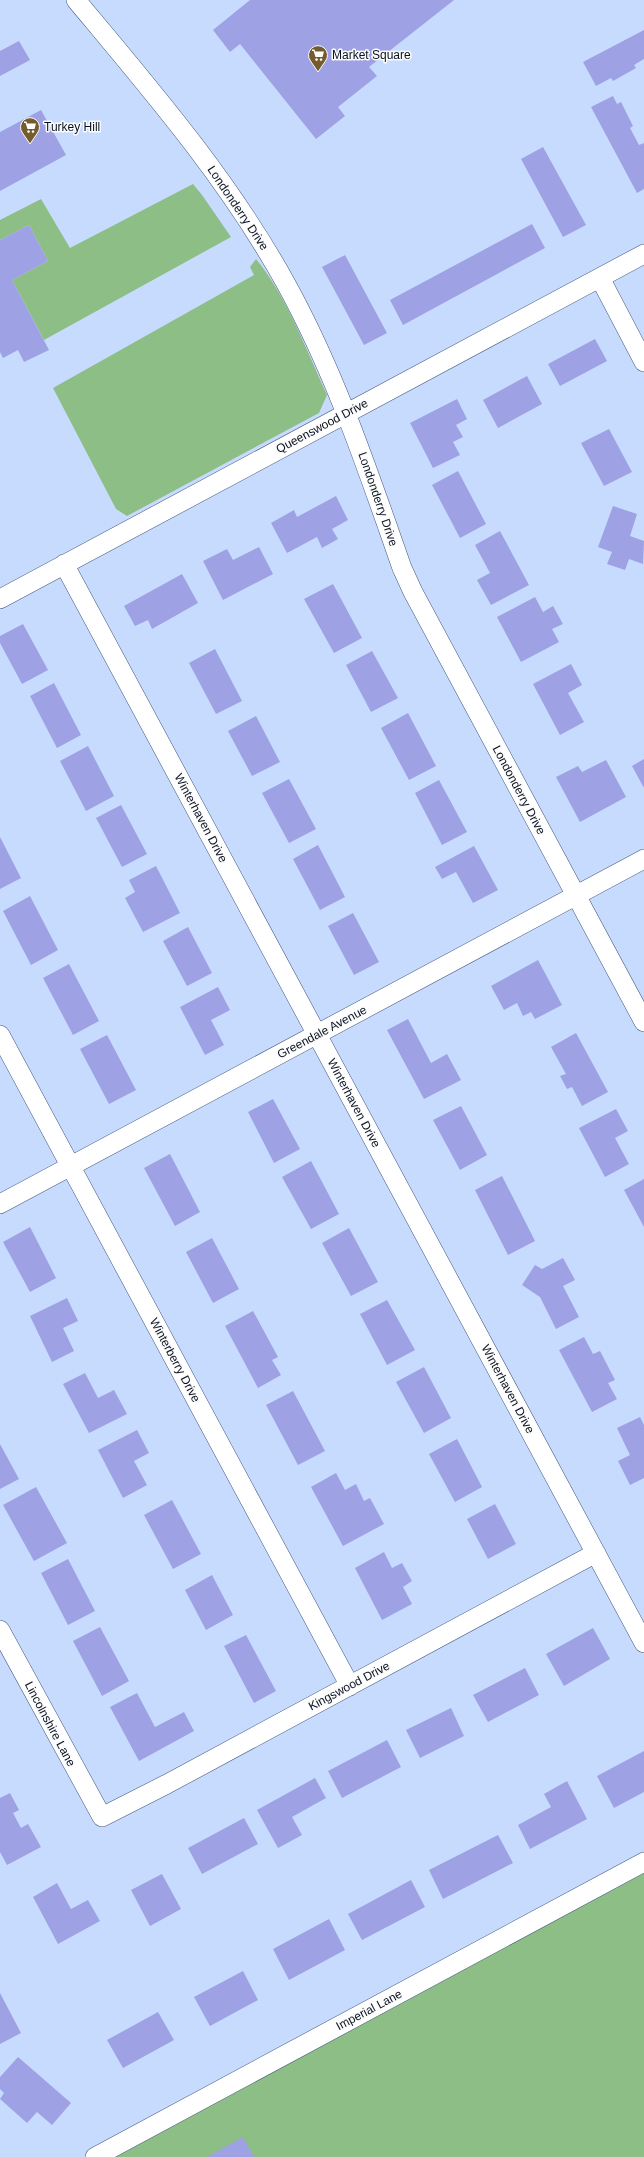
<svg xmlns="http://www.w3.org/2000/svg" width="644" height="2157" font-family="Helvetica,sans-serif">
<rect width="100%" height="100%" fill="#c7dbfe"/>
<!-- green -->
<path fill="#8dbe86" d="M193 184 202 195 231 237 44 340 12 280 48 261 29 225 0 240V220L41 199 70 248Z
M256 259C286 295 307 351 327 395L319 413 127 516 116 509 53 388 254 275 250 267Z
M644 1862V2157H95Z"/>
<!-- building -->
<path fill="#9ea1e3" d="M250 0H454L369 67 377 76 338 107 345 116 316 139 240 44 230 52 213 30Z
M644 30V59L634 65 636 68 613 81 611 78 596 86 583 62Z
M19 41 30 60 0 76V51Z
M613 96 617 104 621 102 633 126 630 128 639 145 644 143V189L637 193 591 107Z
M41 110 66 155 0 191V132Z
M543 147 586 225 563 237 521 159Z
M532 224 545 248 403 325 390 300Z
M29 225 48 261 12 280 49 350 24 362 18 350 3 358 0 352V240Z
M345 255 387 333 364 345 322 267Z
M595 339 607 361 560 386 548 364Z
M527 376 542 404 498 428 483 400Z
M457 399 467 419 456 425 463 437 453 442 460 455 433 468 410 423Z
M609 429 632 472 604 486 581 443Z
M458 471 486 524 460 538 432 485Z
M336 496 348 520 332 529 338 539 322 548 317 537 287 553 271 523 294 510 297 517Z
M613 506 637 514 630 536 644 541 643 564 629 559 625 570 607 564 612 552 598 547Z
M500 531 529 585 491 605 477 580 490 573 475 545Z
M259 547 273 574 223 600 203 561 227 549 233 560Z
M182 574 198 603 152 629 148 620 135 626 124 606Z
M333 584 362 638 334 653 304 599Z
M535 597 543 612 553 606 563 624 552 629 559 642 521 662 497 617Z
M23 624 48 670 22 684 0 643V636Z
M215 649 242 701 216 714 189 663Z
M372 651 398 698 371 712 346 665Z
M571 664 582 685 568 693 584 722 560 735 533 684Z
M54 683 81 735 57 748 30 696Z
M408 713 436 766 409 780 381 728Z
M256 716 280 762 252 776 228 731Z
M88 746 114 796 86 811 60 761Z
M644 759V788L632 766Z
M606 760 626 797 580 822 556 777 578 766 582 772Z
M289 779 316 829 289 843 262 793Z
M439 780 467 832 442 845 415 793Z
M121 805 147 854 122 867 96 818Z
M0 837 21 878 0 889Z
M318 845 345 897 320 910 293 859Z
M474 846 498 890 473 903 456 872 442 879 435 867Z
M156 866 180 913 143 932 125 898 135 892 129 880Z
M30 896 58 950 31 965 3 911Z
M353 913 379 962 354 975 328 926Z
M188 927 212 973 187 986 163 941Z
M538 960 562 1005 535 1019 531 1012 523 1016 517 1003 504 1010 491 986Z
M69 964 99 1021 73 1035 43 978Z
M218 987 230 1010 211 1020 224 1045 205 1055 180 1007Z
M408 1019 431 1063 447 1054 461 1080 424 1099 387 1030Z
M576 1033 608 1092 582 1106 572 1087 567 1089 560 1076 566 1074 551 1047Z
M107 1035 136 1090 109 1104 80 1049Z
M273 1099 300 1149 274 1163 248 1112Z
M461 1106 487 1155 460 1170 433 1120Z
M616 1109 628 1131 615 1138 629 1164 605 1177 579 1128Z
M170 1154 200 1212 175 1226 144 1168Z
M311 1161 339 1214 311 1229 282 1177Z
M502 1176 535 1241 508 1255 475 1190Z
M644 1179V1227L624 1190Z
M30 1227 56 1278 30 1292 3 1242Z
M349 1228 378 1282 351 1296 322 1243Z
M212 1238 239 1289 213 1303 186 1252Z
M563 1258 575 1280 563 1286 579 1317 556 1329 540 1297 522 1285 535 1265 542 1269Z
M67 1298 78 1321 63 1328 74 1351 52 1362 30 1316Z
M387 1300 415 1350 387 1365 360 1314Z
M253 1311 278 1357 272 1360 281 1375 258 1388 225 1326Z
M584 1337 593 1354 600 1351 615 1380 608 1383 617 1399 592 1412 559 1350Z
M424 1367 451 1418 424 1433 396 1382Z
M85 1373 98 1398 114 1390 127 1414 89 1433 63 1384Z
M293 1391 325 1451 298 1465 266 1405Z
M640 1417 644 1425V1478L630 1485 618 1461 630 1455 617 1428Z
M137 1430 149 1453 134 1461 147 1485 123 1498 98 1450Z
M457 1439 482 1487 455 1502 429 1454Z
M0 1444 19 1479 0 1489Z
M336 1473 345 1490 356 1484 364 1501 370 1498 384 1524 343 1546 311 1487Z
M36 1487 67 1543 34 1561 3 1505Z
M172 1500 201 1554 173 1569 144 1515Z
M495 1504 516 1544 488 1559 467 1519Z
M384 1552 392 1568 402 1563 412 1581 403 1587 412 1604 382 1620 355 1568Z
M68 1559 95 1611 68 1625 41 1573Z
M212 1575 233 1615 206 1630 185 1590Z
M100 1627 129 1681 102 1696 73 1641Z
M593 1628 610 1659 564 1686 546 1654Z
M246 1635 276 1691 254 1703 224 1646Z
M525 1668 539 1695 488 1722 473 1695Z
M137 1693 155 1727 184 1712 194 1731 139 1761 110 1707Z
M451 1708 464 1736 420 1758 406 1730Z
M387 1740 401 1767 342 1798 328 1771Z
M644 1751V1792L614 1808 597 1776Z
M315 1778 326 1798 292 1817 302 1835 278 1848 257 1810Z
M567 1781 587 1819 530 1849 518 1825 551 1807 544 1794Z
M10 1793 19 1810 13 1813 21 1828 28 1824 41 1847 7 1865 0 1852V1798Z
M244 1818 258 1844 202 1874 188 1848Z
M498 1835 513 1863 443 1899 429 1870Z
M162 1874 181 1909 150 1926 131 1890Z
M411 1880 425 1907 362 1940 348 1914Z
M57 1883 71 1909 88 1900 100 1921 58 1944 33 1897Z
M329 1919 345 1950 289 1980 273 1949Z
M243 1971 258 2000 210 2026 194 1997Z
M0 1993 21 2033 0 2044Z
M158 2012 174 2040 123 2068 107 2040Z
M18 2057 71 2103 52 2125 37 2112 27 2123 0 2099 4 2093 0 2089V2077Z
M243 2137 254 2157H207Z"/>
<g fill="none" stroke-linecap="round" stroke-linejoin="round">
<defs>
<path id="minor" d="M76 0C151 90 228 179 285 282 335 372 368 471 402 568L413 592 644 1022
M600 278 644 362
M64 564 644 1643
M0 599 644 254
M0 1035 350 1686
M0 1204 644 859
M0 1630 102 1817 167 1784 596 1553
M95 2157 644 1862"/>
</defs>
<!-- minor casing -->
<use href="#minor" stroke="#43587c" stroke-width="20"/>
<!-- minor -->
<use href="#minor" stroke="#fff" stroke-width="19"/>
</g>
<!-- icons -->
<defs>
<symbol id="supermarket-pin" viewBox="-11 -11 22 30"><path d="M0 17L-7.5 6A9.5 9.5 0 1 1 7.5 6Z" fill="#755c2d" stroke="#fbfbfb"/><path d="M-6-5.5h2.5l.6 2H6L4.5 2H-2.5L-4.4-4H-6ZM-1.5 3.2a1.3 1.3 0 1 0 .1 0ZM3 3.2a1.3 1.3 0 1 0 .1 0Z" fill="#fff"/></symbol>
</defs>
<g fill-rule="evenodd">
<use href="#supermarket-pin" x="307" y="44" width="22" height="30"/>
<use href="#supermarket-pin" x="19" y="116" width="22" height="30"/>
</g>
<g text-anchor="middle" stroke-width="3" stroke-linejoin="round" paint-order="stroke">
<!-- poi labels -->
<g font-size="12" fill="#091220" stroke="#fbfbfb" text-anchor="start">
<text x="332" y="59">Market Square</text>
<text x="44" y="131">Turkey Hill</text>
</g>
<!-- street labels -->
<g font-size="12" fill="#091220" stroke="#fbfbfb">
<text transform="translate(238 208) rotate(56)" y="4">Londonderry Drive</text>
<text transform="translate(322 426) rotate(-28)" y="4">Queenswood Drive</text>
<text transform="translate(378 499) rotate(71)" y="4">Londonderry Drive</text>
<text transform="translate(519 790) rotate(62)" y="4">Londonderry Drive</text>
<text transform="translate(201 818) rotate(62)" y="4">Winterhaven Drive</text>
<text transform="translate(322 1032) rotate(-28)" y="4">Greendale Avenue</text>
<text transform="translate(354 1103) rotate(62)" y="4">Winterhaven Drive</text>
<text transform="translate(175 1360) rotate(62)" y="4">Winterberry Drive</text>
<text transform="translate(508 1389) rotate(62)" y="4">Winterhaven Drive</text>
<text transform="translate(349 1686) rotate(-28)" y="4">Kingswood Drive</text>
<text transform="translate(50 1724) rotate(62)" y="4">Lincolnshire Lane</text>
<text transform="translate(369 2010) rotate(-28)" y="4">Imperial Lane</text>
</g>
</g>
</svg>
